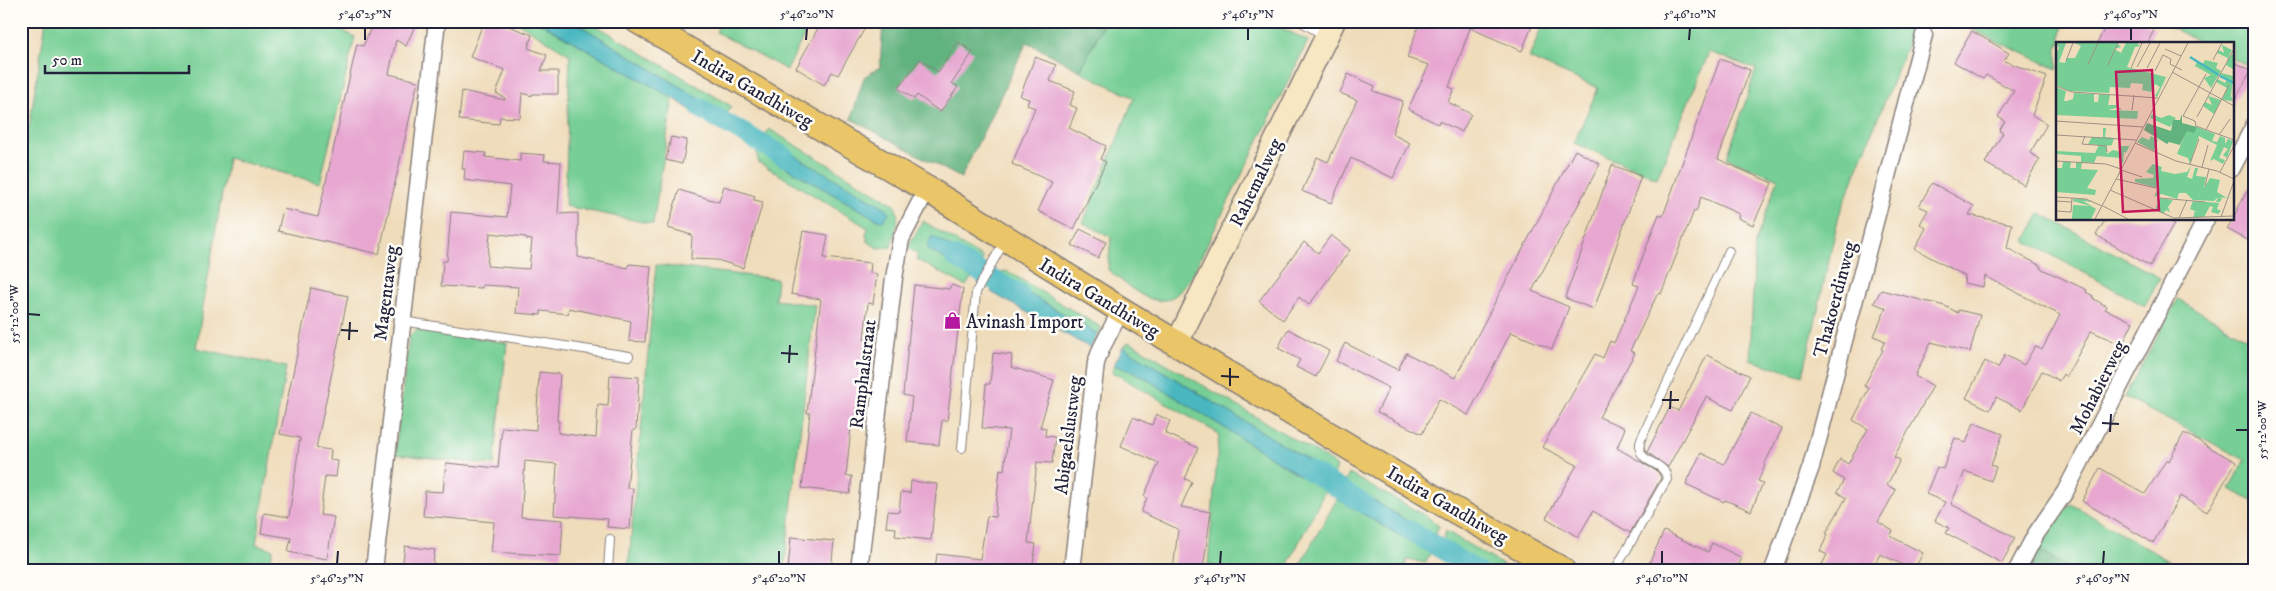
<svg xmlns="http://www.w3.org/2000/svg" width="2276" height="591" font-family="'IM FELL DW Pica',serif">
<rect width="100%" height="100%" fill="#fdfcf7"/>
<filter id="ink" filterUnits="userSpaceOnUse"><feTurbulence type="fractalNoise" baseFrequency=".02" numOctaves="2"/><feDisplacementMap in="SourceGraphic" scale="10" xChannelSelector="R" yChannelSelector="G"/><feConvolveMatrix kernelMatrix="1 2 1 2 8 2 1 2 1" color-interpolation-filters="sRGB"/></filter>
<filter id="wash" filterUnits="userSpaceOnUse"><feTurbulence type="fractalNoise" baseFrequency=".0096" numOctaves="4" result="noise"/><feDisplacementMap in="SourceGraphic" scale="20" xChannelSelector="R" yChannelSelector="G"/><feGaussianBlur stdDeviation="1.12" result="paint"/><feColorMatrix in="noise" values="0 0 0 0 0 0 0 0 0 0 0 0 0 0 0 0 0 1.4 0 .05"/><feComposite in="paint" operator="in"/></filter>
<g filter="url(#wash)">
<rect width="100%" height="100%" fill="#efdcba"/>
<!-- green -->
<path fill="#77cf95" stroke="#4c7868" d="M46 21H325L355 37 320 183 228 158 196 348 286 367 256 544 273 549 269 570H21V177Z
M515 21H537L673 98 653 224 565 206 570 55Z
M573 21H589L731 106 726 115Z
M721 21H811L787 70 716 32Z
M1105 21H1268L1308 41 1191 277C1187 282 1183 288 1178 293 1155 315 1126 283 1108 270L1111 237 1083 223 1134 98 1080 71Z
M1544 21H1917L1839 215 1803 376 1750 360 1755 243 1778 179 1727 158 1756 69 1709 52 1657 178 1574 143 1598 88 1529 58Z
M1953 21H2063L2060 44H2057V69Z
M2159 21H2255V69L2232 58V44H2204Z
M769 129 894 204C902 218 895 232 891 247L878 248 868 242 866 235 868 228 758 162 757 153 760 150 763 154 878 220 889 213 886 208 766 139 765 134Z
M2040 213 2160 278 2145 306 2026 241Z
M923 221 983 258 980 265 932 237 929 250 973 275 966 286 917 260V253L907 248Z
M656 265 777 279 775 300 815 305 784 570H628Z
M1007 271 1102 328 1098 334 1000 277 1002 272Z
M2178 299 2255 343V503L2230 489 2245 460 2124 397Z
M419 328 507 343 494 465 395 454 409 336Z
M1130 342 1332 462 1337 467 1334 476 1123 347Z
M1114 365 1137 373 1325 491 1286 568C1261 574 1233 570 1208 565L1219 434 1112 372Z
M1349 474 1426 516 1439 526 1435 537 1344 483Z
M1337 499 1430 553 1426 563 1407 560 1404 570H1297Z
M2071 504 2174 564 2171 570H2073L2038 550 2057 517Z
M1446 531 1511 570H1486L1442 543Z"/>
<!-- forest -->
<path fill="#61b27e" stroke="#426a5c" d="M883 21H1105L1080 71 1027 42 961 178 851 119 864 77 880 67Z
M2038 550 2073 570H2028Z"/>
<!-- water -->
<path fill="#48b7c0" stroke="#356c7e" d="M537 21H573L726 115 718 129 673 98Z
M738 121 754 130 755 134 749 145 730 135Z
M766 139 886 208 889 213 883 221 878 220 763 154 760 150Z
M932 236 980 265 973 275 929 250 927 246Z
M1000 277 1098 334 1090 348 991 292Z
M1123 347 1334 476 1325 491 1137 373 1114 365Z
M1344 483 1435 537 1430 553 1337 499Z
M1442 543 1486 570H1460L1440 555Z"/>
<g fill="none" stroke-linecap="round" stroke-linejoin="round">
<!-- canal -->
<path stroke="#48b7c0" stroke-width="20" d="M700 108 785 157
M954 257 1020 295
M1308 470 1364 504
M1409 530 1476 570"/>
</g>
<g id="blocks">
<!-- building -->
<path fill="#e7a7d1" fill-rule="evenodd" d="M374 21H417L406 46 396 40 389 74 418 81 379 254 278 231 283 209 318 217 357 44 363 46Z
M484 21H496L532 35 528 48 547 55 541 71H558V94H532V96L522 93 520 118 500 117 499 124 459 120 462 91 505 100V98L496 93 505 70 470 57Z
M822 21H869L838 75 832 72 824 85 796 68Z
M1420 21H1534L1522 51 1470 28 1449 87 1454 89 1448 102 1471 114 1462 132 1439 121 1438 124 1408 109 1429 65 1407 58Z
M2108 21H2141L2155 28 2147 44H2097Z
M1972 31 2009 53 2004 61 2047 77 2032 115 2047 124 2030 153 2040 159 2024 185 1985 163 2003 133 1999 131 2005 121 1998 117 2014 91 1986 75 1983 79 1954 62Z
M958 42 973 52 952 83 958 87 940 112 917 95 914 99 898 88 920 59 938 72Z
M1035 57 1056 65 1050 81 1075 91 1070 105 1077 108 1069 128 1106 146 1100 159 1106 162 1074 229 1038 211 1052 182 1012 164 1035 108 1027 105 1029 99 1020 96Z
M1720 59 1750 70 1718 159 1772 183 1753 225 1738 218 1739 214 1701 197 1696 212 1694 211 1661 294 1658 293 1630 351 1635 353 1599 417 1625 428 1617 448 1658 472 1661 478 1630 533 1593 511 1578 537 1546 518 1577 465 1542 447 1595 354 1603 358 1610 341 1614 343 1639 286 1633 284 1641 261 1659 214 1663 216Z
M2232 61 2251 70 2232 106Z
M1348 74 1375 86 1373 91 1403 101 1392 134 1410 143 1393 178 1351 158 1331 203 1302 191 1317 157 1328 162 1357 100 1340 93Z
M671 137 687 140 682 164 666 160Z
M1575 150 1600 164 1532 291 1569 307 1552 349 1511 332 1468 415 1439 399 1422 434 1377 412 1389 388 1336 361 1345 343 1398 370 1406 353 1455 378Z
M464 151 486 153 485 157 520 161V153L545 155 544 161 561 162 558 214 578 213V257L628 268 629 264 651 266 645 342 629 341 631 321 569 308 568 314 541 311V315L516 313 518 287 482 285V288L441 286 443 261H447L451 212 507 217 510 186 464 180 465 169H462ZM490 233 526 237V239L532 240 529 269 487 266Z
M1612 165 1641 176 1594 309 1565 298Z
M2255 176V244L2227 229Z
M1932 183 1974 206 1969 215 2012 224 2007 248 2041 266 2040 268 2087 290 2086 292 2093 296 2092 298 2106 306 2105 309 2133 322 2122 345 2091 331 2066 377 2063 374 2059 381 2042 371 2022 410 1996 397 1990 410 1966 398 1985 361 1998 368 2005 355 2024 365 2035 346 2042 350 2060 315 1985 276 1983 287 1964 283 1965 276 1915 249 1926 228 1920 224 1928 210 1919 206Z
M724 186 755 196 754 200 763 202 743 268 717 260 691 259 692 235 668 228 679 190 719 202Z
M2106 219H2177L2150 266 2096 235Z
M1080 229 1106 242 1098 258 1072 245Z
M803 231 828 235 824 258 871 263 870 273 877 274 873 304 868 303 864 340 872 341 865 412 856 411 855 419 852 418 846 476H852L850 494 802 488 810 413H807L821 299 791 294Z
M1331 235 1350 250 1309 305 1299 297 1283 320 1259 301 1304 242 1318 253Z
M914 285 949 289 951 285 963 289 947 421 942 420 939 445 907 442 912 397 903 395Z
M311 288 348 296 316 448 331 450 330 460 338 461 336 477 325 476 320 515 334 517 327 559 288 552 291 538 261 533 264 513 289 517 300 438 280 434Z
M1881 290 1945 306 1958 313V310L1980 315 1970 352 1931 342 1915 376 1933 386 1894 457 1900 460 1887 485 1896 490 1878 522 1893 531 1890 536 1923 553 1914 570 1880 554 1872 570H1819L1827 555 1820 551 1828 534 1826 533 1846 498 1837 492 1844 480 1833 473 1840 459 1848 464 1868 429 1853 420 1869 388 1864 386 1883 350 1881 349 1885 341 1874 336 1886 308 1874 303Z
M1288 329 1329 351 1316 377 1296 367 1300 360 1278 348Z
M993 353 1012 355 1011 367 1054 380 1040 427 1046 428 1045 436 1055 437 1052 463 1037 462 1028 543 1036 544 1032 570H935L937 554 980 559 987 516 995 517 1000 469 1004 470 1009 430 982 428 986 384H990Z
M1707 355 1750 376 1733 410 1706 397 1668 467 1647 452 1670 407 1678 411Z
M539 372 560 374 557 421H559L558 433 596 438 598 405 608 406 610 375 639 377 636 430H633L627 488H633L630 529 607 527 608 519 554 515 557 464 525 461 521 517 563 520 561 556 491 552 494 522 423 516 425 491 443 492 446 463 498 468 502 427 536 430Z
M1751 413 1782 429 1764 465 1765 466 1758 481 1763 483 1751 511 1725 500 1724 502 1686 484 1701 453 1724 464Z
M1156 414 1170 421 1165 433 1198 448 1185 479 1192 482 1181 507 1211 512 1203 570H1173L1178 529 1141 512 1147 498 1144 496 1159 463 1121 446 1133 417 1152 425Z
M1974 423 2003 434 1991 465 1996 467 1991 481 1965 471 1951 504 2015 538 2002 563 1946 533 1949 528 1935 521 1945 502 1926 494 1937 467 1943 469 1955 438 1966 443Z
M2184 433 2236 462 2207 512 2180 496 2153 543 2082 501 2100 468 2145 494 2167 459 2169 461Z
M911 481 937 484 931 540 895 536 896 528 886 527 888 511 899 512 901 492 910 493Z
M1664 531 1708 552 1712 543 1742 558 1736 570H1646Z
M791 537 834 541 831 570H788Z
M405 546 435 550 432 570 402 568Z"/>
</g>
</g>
<g filter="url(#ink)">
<use href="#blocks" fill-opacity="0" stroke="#887f7a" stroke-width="1"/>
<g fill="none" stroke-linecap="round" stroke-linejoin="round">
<defs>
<path id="lane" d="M1300 21 1325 36
M402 321 629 356
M962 448 976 292 1005 240
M608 570 610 539
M1615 570 1667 479C1666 459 1633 466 1641 439L1729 251"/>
<path id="street" d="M2232 168 2255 124
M374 570 437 21
M859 570 894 278 901 239 927 189
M1072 570 1096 363 1101 349 1121 310
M1773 570 1811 467 1924 35
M2017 570 2036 534 2065 492 2206 219"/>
<path id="secondary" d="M1177 343 1334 21"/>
<path id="primary" d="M638 21 927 189 1121 310 1449 507 1562 570"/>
</defs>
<!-- lane casing -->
<use href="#lane" stroke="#887f7a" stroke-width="10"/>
<!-- street casing -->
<use href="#street" stroke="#887f7a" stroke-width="19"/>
<!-- secondary casing -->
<use href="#secondary" stroke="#887f7a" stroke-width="25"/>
<!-- primary casing -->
<use href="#primary" stroke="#887f7a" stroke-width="28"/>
<!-- lane -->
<use href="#lane" stroke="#fff" stroke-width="8"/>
<!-- street -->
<use href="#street" stroke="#fff" stroke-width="16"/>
<!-- secondary -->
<use href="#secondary" stroke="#f7e8c3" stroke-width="22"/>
<!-- primary -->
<use href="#primary" stroke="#ebc669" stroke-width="25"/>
</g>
</g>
<!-- ticks -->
<path fill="none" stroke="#22223b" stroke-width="2" d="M365 40V28M806 40 807 28M1248 40V28M1689 40 1690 28M2131 40V28M28 314 40 315M341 330 358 331M349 340 350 322M781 353 798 354M789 363 790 345M1221 376 1239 377M1230 386V368M1662 400H1679M1670 409 1671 391M2102 423 2119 424M2236 430H2248M2110 432 2111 414M337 564 338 551M779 564V551M1220 564 1221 551M1662 564V551M2103 564 2104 551"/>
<!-- icons -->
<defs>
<symbol id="shop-bare" viewBox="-9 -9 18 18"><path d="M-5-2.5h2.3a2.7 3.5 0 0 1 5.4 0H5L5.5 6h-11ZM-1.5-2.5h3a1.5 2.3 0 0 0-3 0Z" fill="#b5179e" stroke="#fdfcf7" stroke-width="2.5" paint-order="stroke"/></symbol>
</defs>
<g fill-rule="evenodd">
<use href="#shop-bare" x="940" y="308" width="25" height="25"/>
</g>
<g text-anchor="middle" stroke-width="5" stroke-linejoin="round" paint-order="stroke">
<!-- street labels -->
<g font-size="19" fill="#22223b" stroke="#fdfcf7">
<text transform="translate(753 88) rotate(30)" y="7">Indira Gandhiweg</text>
<text transform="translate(1255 182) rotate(-64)" y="7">Rahemalweg</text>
<text transform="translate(385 293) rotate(-83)" y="7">Magentaweg</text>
<text transform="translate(1100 297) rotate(31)" y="7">Indira Gandhiweg</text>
<text transform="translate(1834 299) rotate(-75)" y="7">Thakoerdinweg</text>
<text transform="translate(862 374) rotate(-83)" y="7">Ramphalstraat</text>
<text transform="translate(2097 387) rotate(-63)" y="7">Mohabierweg</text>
<text transform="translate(1067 435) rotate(-83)" y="7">Abigaelslustweg</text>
<text transform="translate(1448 504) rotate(30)" y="7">Indira Gandhiweg</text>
</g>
<!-- poi labels -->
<g font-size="19" fill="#22223b" stroke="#fdfcf7" text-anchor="start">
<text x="966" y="328">Avinash Import</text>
</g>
</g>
<!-- overview -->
<g transform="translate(2056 42)">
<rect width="178" height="178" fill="#efdcba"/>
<path d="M0 1H10L3 20 9 21 11 16H19L25 4 18 1H61L65 5 58 7 65 11 70 1H81L84 4 79 5 71 25 110 35 101 54 114 30 101 55 99 54 104 45 99 42 95 50 86 48 87 42 75 41 74 46 54 45 53 51 13 49 0 43V12L3 6ZM166 3 176 8 172 16 177 12V27L170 23 172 16 161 11 163 8 168 11ZM149 18 162 21 160 26 165 29 155 46 148 36 155 33 139 24 141 20 146 23ZM165 31 177 34 175 54 177 59 166 58 171 46 160 40 161 37 169 41 171 37 164 33ZM0 45 10 49 8 59H11L17 57 18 51 38 52V60H42L43 52 54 53 52 63H60V66L52 68 82 69 81 77 0 73ZM152 54 165 58 158 72 147 64 149 60 156 63ZM96 72 105 76 113 73 120 76 114 85 94 76ZM141 85 159 92 156 99 161 100 164 94 169 96V102L172 97 177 99 171 116 167 113 172 107 168 105 163 116 169 118 167 122 158 117 154 119 161 103 143 94 134 122 132 116 121 112 131 88ZM47 86H50L49 95 58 96 56 103 50 104 51 112 57 108 65 110V104H73L77 97 70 111 68 110 67 119 71 112 64 126 65 116 41 114 38 121 25 120V114L0 112V109L39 111 43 103 32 102 36 95H47ZM95 94 102 98 98 109 81 100 86 95 93 98ZM7 120H15L14 126H20V120L26 121 25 127 42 128 31 146 40 148 39 153 0 150 1 126H6ZM97 122 106 125 105 129 119 132 131 130 135 124 131 135 136 137 139 126H142L140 134 150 135 148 146 154 136 164 138 161 150 171 156 163 155 166 156 164 160H160L162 155 158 159 137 158 130 151H123L121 157 106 152 98 155 102 146 79 140V137L97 136 98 133 90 130ZM104 156 117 158 112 165 114 170 110 168 108 171 99 168ZM17 157H28L36 160 18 158 27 159 40 167 35 177H16L17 163 34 164 17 159ZM137 159 163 161 161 167 165 169 162 172 155 170 157 165 154 164 148 175 137 176 139 169 134 167Z" fill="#77cf95"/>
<path d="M126 72V81L141 85 138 91 131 89 124 103 113 100 111 102 88 88 91 81 115 89 117 78H124Z" fill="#61b27e"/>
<path fill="none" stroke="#48b7c0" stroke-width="2.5" d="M134 15 163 33M164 34 178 41"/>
<path fill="none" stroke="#9d9287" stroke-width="1" d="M109 7 125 14M157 18 166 1M10 19 17 1M32 22 42 1M52 23 62 1M81 25 94 1M75 26 86 1M91 26 104 1M99 29 107 13 115 17 114 22 126 28M116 30 178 64M150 32 127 74 139 79 140 84 178 98M0 44 16 50 102 56M61 52V66L65 67M76 68 78 53M141 75 178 7M0 79 87 85M150 88 173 43M0 93 80 98M163 93 174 77M29 94 26 102 50 104 51 110M79 101 120 119 161 129 178 137M0 119 50 122 65 127M134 122 143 97M146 125 152 103M65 128 86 135M164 130 178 104M60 137 100 146M149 144 153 127M54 148 118 176 178 174M0 155 30 157 46 164M104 156 149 160M0 159 16 160M47 164 72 177M0 169 15 170 16 156M165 175 178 139M123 176 131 158M39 177 132 1"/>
<path fill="#c2185b" fill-opacity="0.15" stroke="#c2185b" stroke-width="2.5" d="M96 28 103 168 67 170 60 30Z"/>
<rect width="178" height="178" fill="none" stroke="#22223b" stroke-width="2.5"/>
</g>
<!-- margin -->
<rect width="2276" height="591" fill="none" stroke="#fdfcf7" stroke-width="55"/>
<!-- scale -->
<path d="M45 65v8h144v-8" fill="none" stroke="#22223b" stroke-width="2.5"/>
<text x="52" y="65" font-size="15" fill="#22223b" stroke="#fdfcf7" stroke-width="4" paint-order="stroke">50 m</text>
<rect x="28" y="28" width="2220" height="536" fill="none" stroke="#22223b" stroke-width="2"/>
<g font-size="12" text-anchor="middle" fill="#22223b">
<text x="365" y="18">5°46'25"N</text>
<text x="807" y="18">5°46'20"N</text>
<text x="1248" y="18">5°46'15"N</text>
<text x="1690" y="18">5°46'10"N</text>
<text x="2131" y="18">5°46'05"N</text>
<text transform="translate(14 314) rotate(-90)" y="4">55°12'00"W</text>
<text transform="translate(2262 430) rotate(-90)" y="4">55°12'00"W</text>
<text x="337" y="582">5°46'25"N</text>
<text x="779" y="582">5°46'20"N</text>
<text x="1220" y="582">5°46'15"N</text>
<text x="1662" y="582">5°46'10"N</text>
<text x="2103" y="582">5°46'05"N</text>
</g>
</svg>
